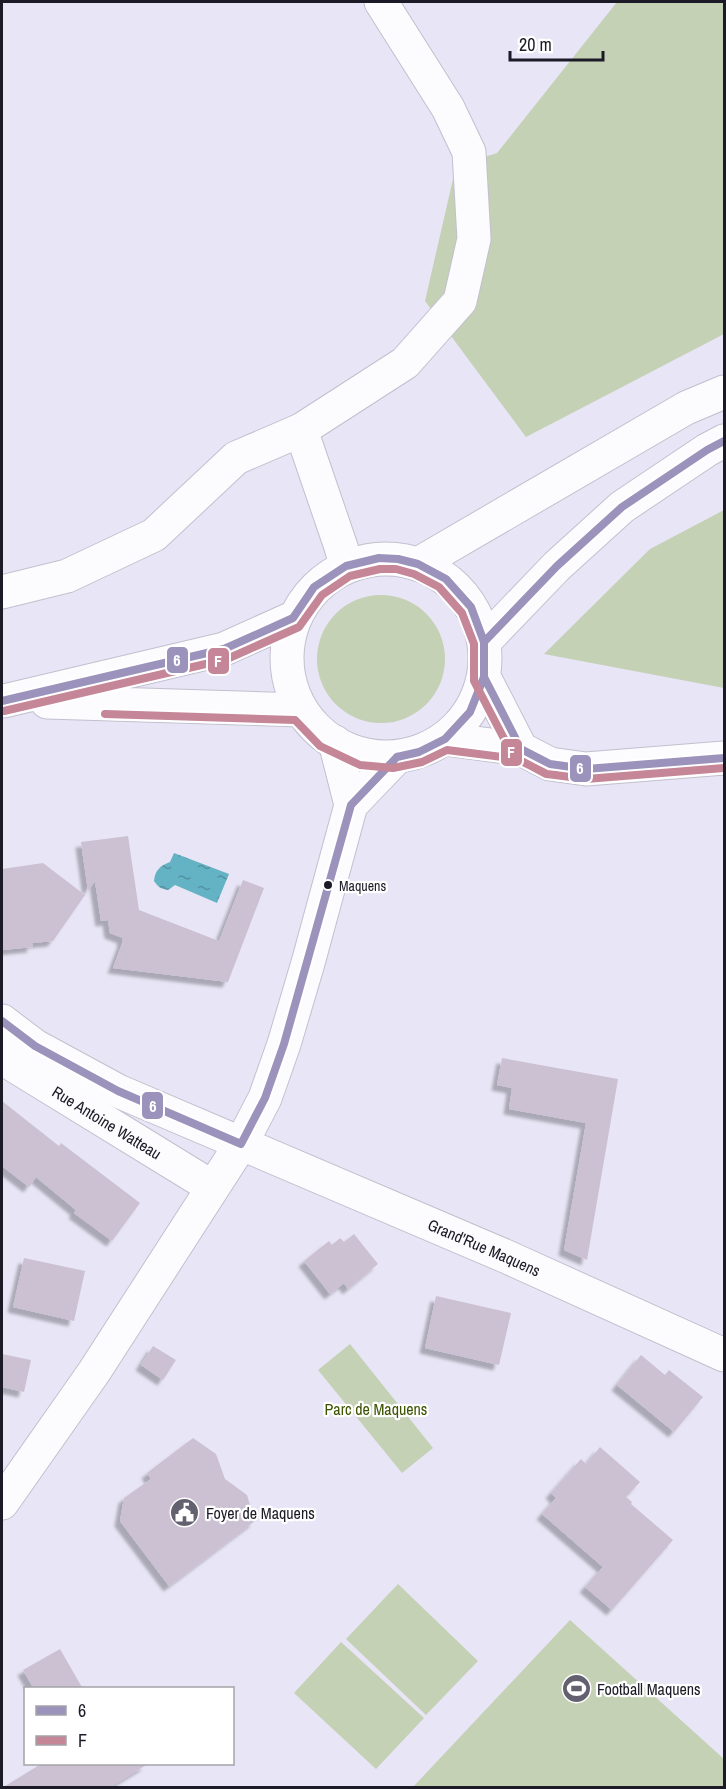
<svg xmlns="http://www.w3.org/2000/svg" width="726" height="1789" font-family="'Archivo Narrow',sans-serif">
<defs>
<pattern id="water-ripples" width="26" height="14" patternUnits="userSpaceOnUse" patternTransform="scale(1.5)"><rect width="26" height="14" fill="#64b3c5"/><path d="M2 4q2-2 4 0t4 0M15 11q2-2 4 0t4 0" fill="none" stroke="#5291a0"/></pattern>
<filter id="shadow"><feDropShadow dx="-5.5" dy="5.5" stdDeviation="1.5" flood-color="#0004"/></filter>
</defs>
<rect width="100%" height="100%" fill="#e8e5f6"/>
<!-- green -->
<path fill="#c4d1b5" d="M617 2H724V334L526 437 425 301 456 166 497 153Z
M724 510V688L544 654 650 549Z
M317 659a64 64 0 1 1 128 0a64 64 0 1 1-128 0Z
M350 1344 433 1448 402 1473 318 1370Z
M398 1584 478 1661 426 1715 346 1639Z
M570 1620 724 1759V1787H413Z
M341 1642 424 1718 376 1769 294 1693Z"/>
<!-- water -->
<path fill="url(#water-ripples)" d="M174 853 229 874 217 903 175 885 168 890C161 889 158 887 154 881 155 870 160 866 170 862Z"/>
<!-- building -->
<path fill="#ccc1d3" filter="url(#shadow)" d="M128 836 139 910 219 941 243 880 264 888 228 982 113 968 123 941H122L123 938 110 933 108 920 101 921 95 881 88 891 81 842Z
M43 863 85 895 53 941 32 943 33 947 2 950V869Z
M502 1058 618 1079 587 1260 564 1250 586 1123 509 1109 512 1088 497 1085Z
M2 1101 59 1146 61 1143 140 1203 112 1241 74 1213 76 1210 36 1177 29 1187 2 1166Z
M354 1234 378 1264 348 1289 344 1283 330 1294 304 1261 329 1241 332 1245 340 1238 344 1242Z
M24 1258 85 1271 74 1321 13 1307Z
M436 1296 511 1313 499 1365 425 1348Z
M153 1346 176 1360 163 1380 141 1365Z
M2 1354 31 1360 24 1392 2 1387Z
M641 1355 665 1375 669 1370 703 1397 674 1432 617 1385Z
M193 1438 216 1454 225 1479 247 1495 255 1521 169 1586 120 1521 124 1498 151 1479 147 1473Z
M600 1447 640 1482 626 1497 632 1502 631 1504 673 1540 612 1610 585 1587 603 1567 542 1514 556 1498 551 1493 581 1459 586 1464Z
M60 1649 83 1689H34L23 1670Z
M41 1764H148L109 1788H2Z"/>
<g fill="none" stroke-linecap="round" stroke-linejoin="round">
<defs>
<g id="street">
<path d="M346 566 341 547 301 430 405 363 460 301 474 239 469 152 448 108 381 2"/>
<path d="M2 592 67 576 154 535 236 458 301 430"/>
<path d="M335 742 351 805"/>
<path id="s1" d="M2 1021 35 1046 118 1091 505 1256 724 1355"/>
<path id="s2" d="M2 1058 212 1187"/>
<path d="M2 1503 94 1372 241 1144 265 1098 284 1044 308 963 351 805 397 757"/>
</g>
<path id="secondary" d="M484 677 521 749
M445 739 521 749 550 764 586 769 724 758"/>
<path id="primary" d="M287 658a99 99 0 1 1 198 0a99 99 0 1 1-198 0Z
M418 564 686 408 724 392
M484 642 557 566 622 507 707 450 724 441
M4 701 224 649 293 618
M47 702 300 710"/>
</defs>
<!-- street casing -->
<use href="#street" stroke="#c2c0ce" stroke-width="35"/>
<!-- secondary casing -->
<use href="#secondary" stroke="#c2c0ce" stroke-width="35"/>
<!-- primary casing -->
<use href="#primary" stroke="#c2c0ce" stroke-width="35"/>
<!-- street -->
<use href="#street" stroke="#fcfbfe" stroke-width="33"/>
<!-- secondary -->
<use href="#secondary" stroke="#fcfbfe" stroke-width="33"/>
<!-- primary -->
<use href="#primary" stroke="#fcfbfe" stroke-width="33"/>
<defs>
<path id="bus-1" d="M484 677 521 749 550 764 586 769 724 758
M479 689 484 677V642L557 566 622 507 707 450 724 441
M2 701 224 649 293 618 314 587 346 566 379 558 398 559 418 564 446 579 471 607 484 642V677L470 712 445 739 419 752 397 757
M2 1021 35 1046 118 1091 241 1144 265 1098 284 1044 351 805 397 757"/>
<path id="bus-2" d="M4 711 227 659 299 627 322 595 350 576 380 569H396L414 574 439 587 462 613 474 644V681L512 754 515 758 547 774 586 779 724 768
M105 714 295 720 320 746 360 765 393 768 422 762 447 750 518 759 546 774 556 775"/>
</defs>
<!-- bus-1 casing -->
<use href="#bus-1" stroke="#fff" stroke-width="12"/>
<!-- bus-2 casing -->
<use href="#bus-2" stroke="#fff" stroke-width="12"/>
<!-- bus-1 -->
<use href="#bus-1" stroke="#9c93bd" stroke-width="8"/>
<!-- bus-2 -->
<use href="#bus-2" stroke="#c58698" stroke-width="8"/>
</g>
<!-- icons -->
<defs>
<symbol id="civic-disc" viewBox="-11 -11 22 22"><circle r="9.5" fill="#63616f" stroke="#fff"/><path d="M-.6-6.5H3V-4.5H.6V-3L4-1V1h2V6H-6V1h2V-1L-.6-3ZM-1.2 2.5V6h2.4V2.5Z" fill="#fff"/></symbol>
<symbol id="stadium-disc" viewBox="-11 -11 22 22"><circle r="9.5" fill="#63616f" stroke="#fff"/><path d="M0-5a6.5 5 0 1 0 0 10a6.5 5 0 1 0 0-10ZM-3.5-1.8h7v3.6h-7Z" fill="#fff"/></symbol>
</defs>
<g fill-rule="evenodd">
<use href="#civic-disc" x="168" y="1496" width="33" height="33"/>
<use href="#stadium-disc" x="560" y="1672" width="33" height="33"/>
</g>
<!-- markers -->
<circle fill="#1c1a26" stroke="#fff" stroke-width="2" cx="328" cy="885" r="5"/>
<g text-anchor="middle" stroke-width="4.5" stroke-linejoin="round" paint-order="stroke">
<!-- bus labels -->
<g font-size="14" fill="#1c1a26" stroke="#fff" text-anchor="start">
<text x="339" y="891">Maquens</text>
</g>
<!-- street labels -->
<g font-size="16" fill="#1c1a26" stroke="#fff">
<text dy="6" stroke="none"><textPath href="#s2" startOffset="123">Rue Antoine Watteau</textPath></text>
<text dy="6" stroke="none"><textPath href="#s1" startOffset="534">Grand'Rue Maquens</textPath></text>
</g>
<!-- park labels -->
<g font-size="16" fill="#3b5300" stroke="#fff">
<text x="376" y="1415">Parc de Maquens</text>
</g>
<!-- poi labels -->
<g font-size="16" fill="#1c1a26" stroke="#fff" text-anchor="start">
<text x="206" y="1519">Foyer de Maquens</text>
<text x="597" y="1695">Football Maquens</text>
</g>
</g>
<g stroke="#fff" stroke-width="2">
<rect x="166" y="646" width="23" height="28" rx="6" fill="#9c93bd"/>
<rect x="207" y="647" width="23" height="28" rx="6" fill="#c58698"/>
<rect x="500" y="738" width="23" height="29" rx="6" fill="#c58698"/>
<rect x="569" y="754" width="23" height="29" rx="6" fill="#9c93bd"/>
<rect x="141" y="1091" width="23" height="29" rx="6" fill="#9c93bd"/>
</g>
<g font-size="16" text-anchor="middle" font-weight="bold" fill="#fff">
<text x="177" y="666">6</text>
<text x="218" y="667">F</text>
<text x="511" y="758">F</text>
<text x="580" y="774">6</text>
<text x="153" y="1112">6</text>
</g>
<!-- border -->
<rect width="726" height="1789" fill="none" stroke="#1c1a26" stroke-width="6"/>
<!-- legend -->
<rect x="24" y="1687" width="210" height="78" fill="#ffffff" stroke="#a4a3a8" stroke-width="1.5"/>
<rect x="36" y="1706" width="30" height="9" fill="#9c93bd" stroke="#a4a3a8" stroke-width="1.5"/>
<text x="78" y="1717" font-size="18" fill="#1c1a26">6</text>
<rect x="36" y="1736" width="30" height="9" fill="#c58698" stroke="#a4a3a8" stroke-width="1.5"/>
<text x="78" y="1747" font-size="18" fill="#1c1a26">F</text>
<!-- scale -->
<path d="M510 51v9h93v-9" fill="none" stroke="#1c1a26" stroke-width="3"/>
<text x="519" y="51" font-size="18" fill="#1c1a26" stroke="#ffffff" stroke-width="4.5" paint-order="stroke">20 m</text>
</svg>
